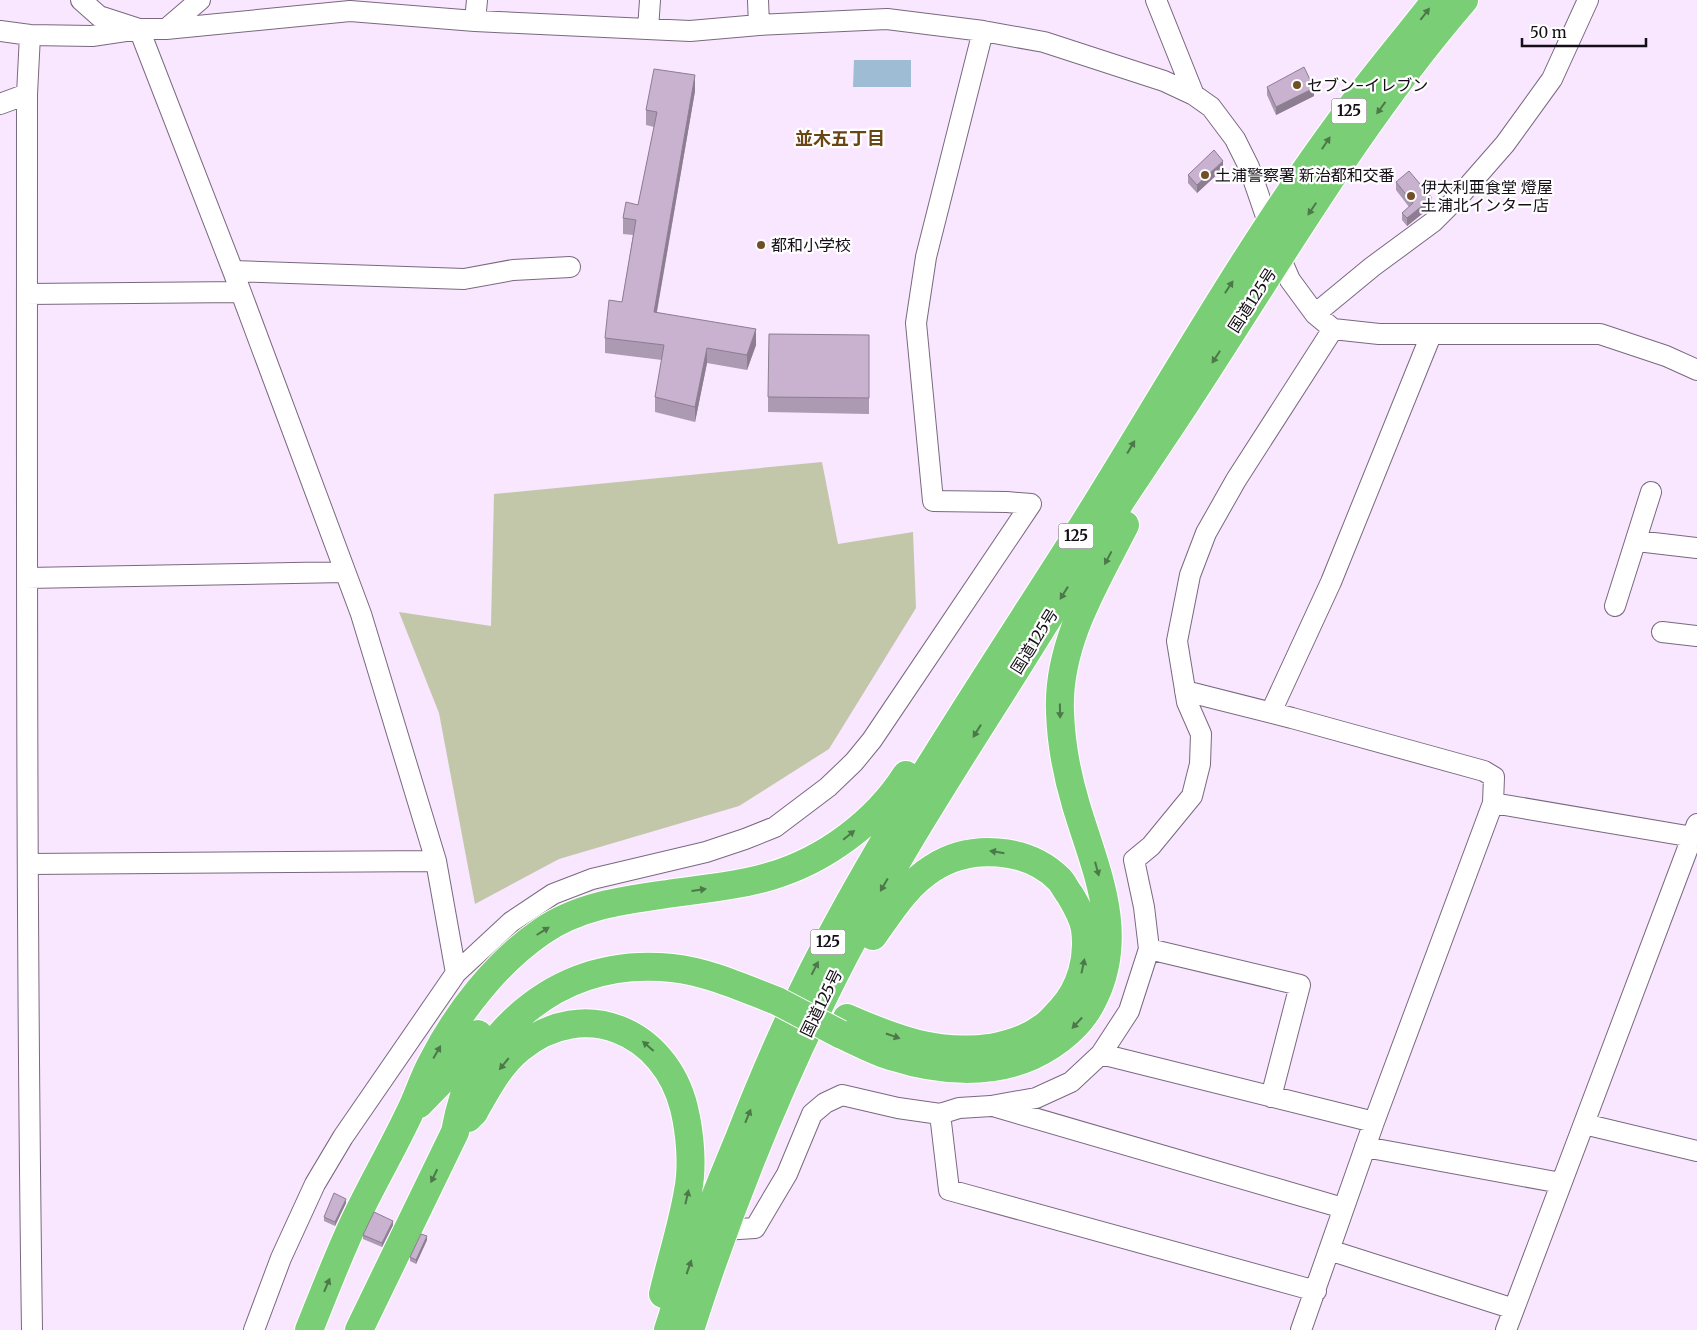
<svg xmlns="http://www.w3.org/2000/svg" width="1697" height="1330" font-family="Merriweather,'Noto Sans JP',serif">
<rect width="100%" height="100%" fill="#f9e6ff"/>
<!-- green -->
<path fill="#c2c7a9" d="M822 462 838 544 913 532 916 608 829 749 739 806 559 859 475 904 439 713 399 612 491 626 494 494Z"/>
<!-- water -->
<path fill="#9ebcd4" d="M854 60H911V87H853Z"/>
<g fill="none" stroke-linecap="round" stroke-linejoin="round">
<defs>
<path id="minor" d="M81 0 99 16 139 29 233 271 361 614 436 861 456 973
M758 0 759 25
M1156 0 1194 95
M475 21 477 0
M166 29 200 0
M648 29 650 0
M0 31 30 35 92 36 139 29H166L350 11 475 21 690 31 759 25 887 19 983 31 1044 42 1164 81 1194 95 1211 107 1235 139 1249 167 1280 257 1290 280 1315 314 1333 329 1379 334H1600L1666 356 1697 370
M30 35 27 94C27 506 26 918 32 1330
M0 104 27 94
M233 271 464 279 513 270 570 267
M27 294 239 292
M1315 314 1372 267 1433 222 1463 192 1505 144 1552 79 1588 0
M1637 541 1697 548
M27 578 345 572
M1615 606 1651 492
M1662 632 1697 636
M1185 691 1292 718 1484 771 1494 777 1493 803 1374 1122 1301 1330
M1271 712 1331 582 1431 335
M1493 803 1693 837
M28 864 436 861
M1149 949 1300 985 1271 1097
M1101 1054 1374 1122
M996 1107 1343 1208
M940 1114 949 1190 1316 1291
M1584 1124 1697 1151
M1365 1147 1561 1183
M723 1230 755 1228 787 1174 812 1114 825 1103 842 1095 898 1108 940 1114 959 1108 991 1106 1036 1098 1071 1082 1101 1054 1129 1011 1149 949 1144 907 1134 860 1151 846 1192 796 1200 764 1201 734 1187 702 1177 641 1190 575 1206 533 1236 480 1333 329
M1329 1250 1514 1309
M254 1330 281 1258 315 1184 343 1137 456 973 511 922 553 894 592 879 706 852 745 839 775 827 828 787 854 762 872 740 1031 504 1007 502 933 501 916 323 926 257 983 31
M1506 1330 1697 824"/>
<path id="highway" d="M847 1018C895 1039 937 1055 990 1048 1008 1045 1027 1039 1042 1028 1049 1024 1055 1016 1061 1010 1081 988 1089 958 1085 929 1083 917 1076 905 1070 895 1066 890 1063 883 1059 879 1027 847 970 844 933 868 907 884 890 912 873 936
M840 1034C858 1042 875 1052 894 1057 938 1071 989 1075 1032 1056 1058 1044 1082 1024 1094 998 1126 932 1095 869 1076 805 1067 775 1061 743 1060 712 1057 644 1095 584 1125 525
M419 1104 451 1071 478 1034
M468 1118 474 1112C487 1089 499 1065 520 1048 584 996 665 1031 684 1108 690 1133 693 1166 688 1191 682 1226 671 1260 663 1294
M309 1330C324 1293 338 1256 355 1220 372 1184 392 1150 409 1114 418 1097 423 1078 432 1062 457 1013 496 963 541 932 578 906 624 900 667 894 702 889 737 886 771 876 825 860 876 822 906 775
M359 1330 455 1132C459 1110 465 1088 476 1067 483 1055 492 1044 501 1034 546 984 604 961 672 968 709 972 743 988 777 1001
M668 1330C688 1266 712 1203 738 1141 767 1067 799 993 838 923 912 787 999 658 1082 527 1167 391 1245 251 1340 122 1371 80 1404 41 1436 0
M690 1330C727 1214 772 1101 826 992 881 880 949 775 1015 671 1051 614 1086 556 1122 499 1142 469 1162 439 1182 409 1273 271 1356 125 1464 0"/>
</defs>
<!-- minor casing -->
<use href="#minor" stroke="#79697e" stroke-width="22"/>
<!-- highway casing -->
<use href="#highway" stroke="#fff" stroke-width="30"/>
<!-- minor -->
<use href="#minor" stroke="#fff" stroke-width="20"/>
<!-- highway -->
<use href="#highway" stroke="#7ace75" stroke-width="28"/>
<defs>
<path id="highway-bridge" d="M777 1001 840 1034"/>
</defs>
<!-- highway-bridge casing -->
<use href="#highway-bridge" stroke="#fff" stroke-width="30" stroke-linecap="butt"/>
<!-- highway-bridge -->
<use href="#highway-bridge" stroke="#7ace75" stroke-width="28"/>
</g>
<!-- wall -->
<path fill="#ac99b2" d="M1267 87 1314 96 1276 115 1267 95Z
M695 91 657 312 756 345 747 370 707 363 695 422 655 412V397L662 360 605 353V338L622 302 633 235 623 234V218L638 205 654 127 646 125V110Z
M1223 169 1197 193 1188 183V175Z
M1396 182 1432 206 1407 226 1402 220V213L1409 207 1396 190Z
M869 335V414L768 412V397Z
M346 1203 335 1226 324 1221V1217Z
M393 1225 382 1247 363 1239V1235Z
M427 1240 416 1264 410 1261V1257Z"/>
<!-- shaded-wall -->
<path fill="#8c7d91" d="M695 75V91L654 327V312Z
M1314 88V96L1276 115V107Z
M1223 161V169L1197 193V185Z
M1432 198V206L1407 226V218Z
M756 329V345L747 370V355Z
M707 348V363L695 422V407Z
M346 1199V1203L335 1226V1222Z
M393 1221V1225L382 1247V1243Z
M427 1236V1240L416 1264V1260Z"/>
<!-- building -->
<path fill="#c8b2cf" stroke="#8c7d91" d="M1304 67 1314 88 1276 107 1267 87Z
M654 69 695 75 654 312 756 329 747 355 707 348 695 407 655 397 664 345 605 338 609 300 622 302 636 220 623 218 626 202 638 205 657 112 646 110Z
M1214 150 1223 161 1197 185 1188 175Z
M1409 171 1432 198 1407 218 1402 213 1413 203 1396 182Z
M769 334 869 335V398L768 397Z
M334 1193 346 1199 335 1222 324 1217Z
M374 1212 393 1221 382 1243 363 1235Z
M421 1234 427 1236 416 1260 410 1257Z"/>
<!-- one-way arrows -->
<defs><path id="oneway-solid" d="M-6-.8H1V-3.2L6.5 0L1 3.2V.8H-6Z" transform="scale(1.25)"/></defs>
<g fill="#4c784a">
<use href="#oneway-solid" transform="translate(1425 14) rotate(-52)"/>
<use href="#oneway-solid" transform="translate(1381 108) rotate(126)"/>
<use href="#oneway-solid" transform="translate(1326 143) rotate(-56)"/>
<use href="#oneway-solid" transform="translate(1312 209) rotate(124)"/>
<use href="#oneway-solid" transform="translate(1229 287) rotate(-57)"/>
<use href="#oneway-solid" transform="translate(1216 357) rotate(123)"/>
<use href="#oneway-solid" transform="translate(1131 447) rotate(-59)"/>
<use href="#oneway-solid" transform="translate(1108 558) rotate(118)"/>
<use href="#oneway-solid" transform="translate(1064 593) rotate(122)"/>
<use href="#oneway-solid" transform="translate(1060 711) rotate(89)"/>
<use href="#oneway-solid" transform="translate(977 731) rotate(122)"/>
<use href="#oneway-solid" transform="translate(849 835) rotate(-39)"/>
<use href="#oneway-solid" transform="translate(997 852) rotate(-171)"/>
<use href="#oneway-solid" transform="translate(1097 869) rotate(75)"/>
<use href="#oneway-solid" transform="translate(884 885) rotate(120)"/>
<use href="#oneway-solid" transform="translate(699 890) rotate(-8)"/>
<use href="#oneway-solid" transform="translate(543 931) rotate(-32)"/>
<use href="#oneway-solid" transform="translate(1083 966) rotate(-78)"/>
<use href="#oneway-solid" transform="translate(815 968) rotate(-63)"/>
<use href="#oneway-solid" transform="translate(1077 1023) rotate(133)"/>
<use href="#oneway-solid" transform="translate(893 1036) rotate(19)"/>
<use href="#oneway-solid" transform="translate(648 1046) rotate(-139)"/>
<use href="#oneway-solid" transform="translate(437 1052) rotate(-60)"/>
<use href="#oneway-solid" transform="translate(504 1064) rotate(129)"/>
<use href="#oneway-solid" transform="translate(748 1116) rotate(-68)"/>
<use href="#oneway-solid" transform="translate(434 1176) rotate(116)"/>
<use href="#oneway-solid" transform="translate(687 1197) rotate(-77)"/>
<use href="#oneway-solid" transform="translate(689 1267) rotate(-71)"/>
<use href="#oneway-solid" transform="translate(327 1285) rotate(-67)"/>
</g>
<!-- markers -->
<g fill="#714e27" stroke="#fff" stroke-width="2">
<circle cx="1297" cy="85" r="5"/>
<circle cx="1205" cy="175" r="5"/>
<circle cx="1411" cy="196" r="5"/>
<circle cx="761" cy="245" r="5"/>
</g>
<g text-anchor="middle" stroke-width="4.5" stroke-linejoin="round" paint-order="stroke">
<!-- shield labels -->
<g fill="#fff" stroke="#5a565c" stroke-width="1">
<rect x="1331.5" y="98.5" width="35" height="25" rx="4"/>
<rect x="1058.5" y="523.5" width="35" height="25" rx="4"/>
<rect x="810.5" y="929.5" width="35" height="25" rx="4"/>
</g>
<g font-size="15" font-weight="bold" fill="#140e16">
<text x="1349" y="116">125</text>
<text x="1076" y="541">125</text>
<text x="828" y="947">125</text>
</g>
<!-- poi labels -->
<g font-size="16" fill="#140e16" stroke="#fff" text-anchor="start">
<text x="1307" y="91">セブン-イレブン</text>
<text x="1215" y="181">土浦警察署 新治都和交番</text>
<text x="1421" y="193">伊太利亜食堂 燈屋<tspan x="1421" dy="18">土浦北インター店</tspan></text>
<text x="771" y="251">都和小学校</text>
</g>
<!-- street labels -->
<g font-size="16" fill="#140e16" stroke="#fff">
<text transform="translate(1252 300) rotate(-57)" y="6">国道125号</text>
<text transform="translate(1034 641) rotate(-58)" y="6">国道125号</text>
<text transform="translate(821 1003) rotate(-64)" y="6">国道125号</text>
</g>
<!-- neighbourhood labels -->
<g font-size="18" font-weight="bold" fill="#6a4515" stroke="#fff">
<text x="840" y="145">並木五丁目</text>
</g>
</g>
<!-- scale -->
<path d="M1522 38v8h124v-8" fill="none" stroke="#140e16" stroke-width="2.5"/>
<text x="1530" y="38" font-size="15" fill="#140e16" stroke="#ffffff" stroke-width="4" paint-order="stroke">50 m</text>
</svg>
